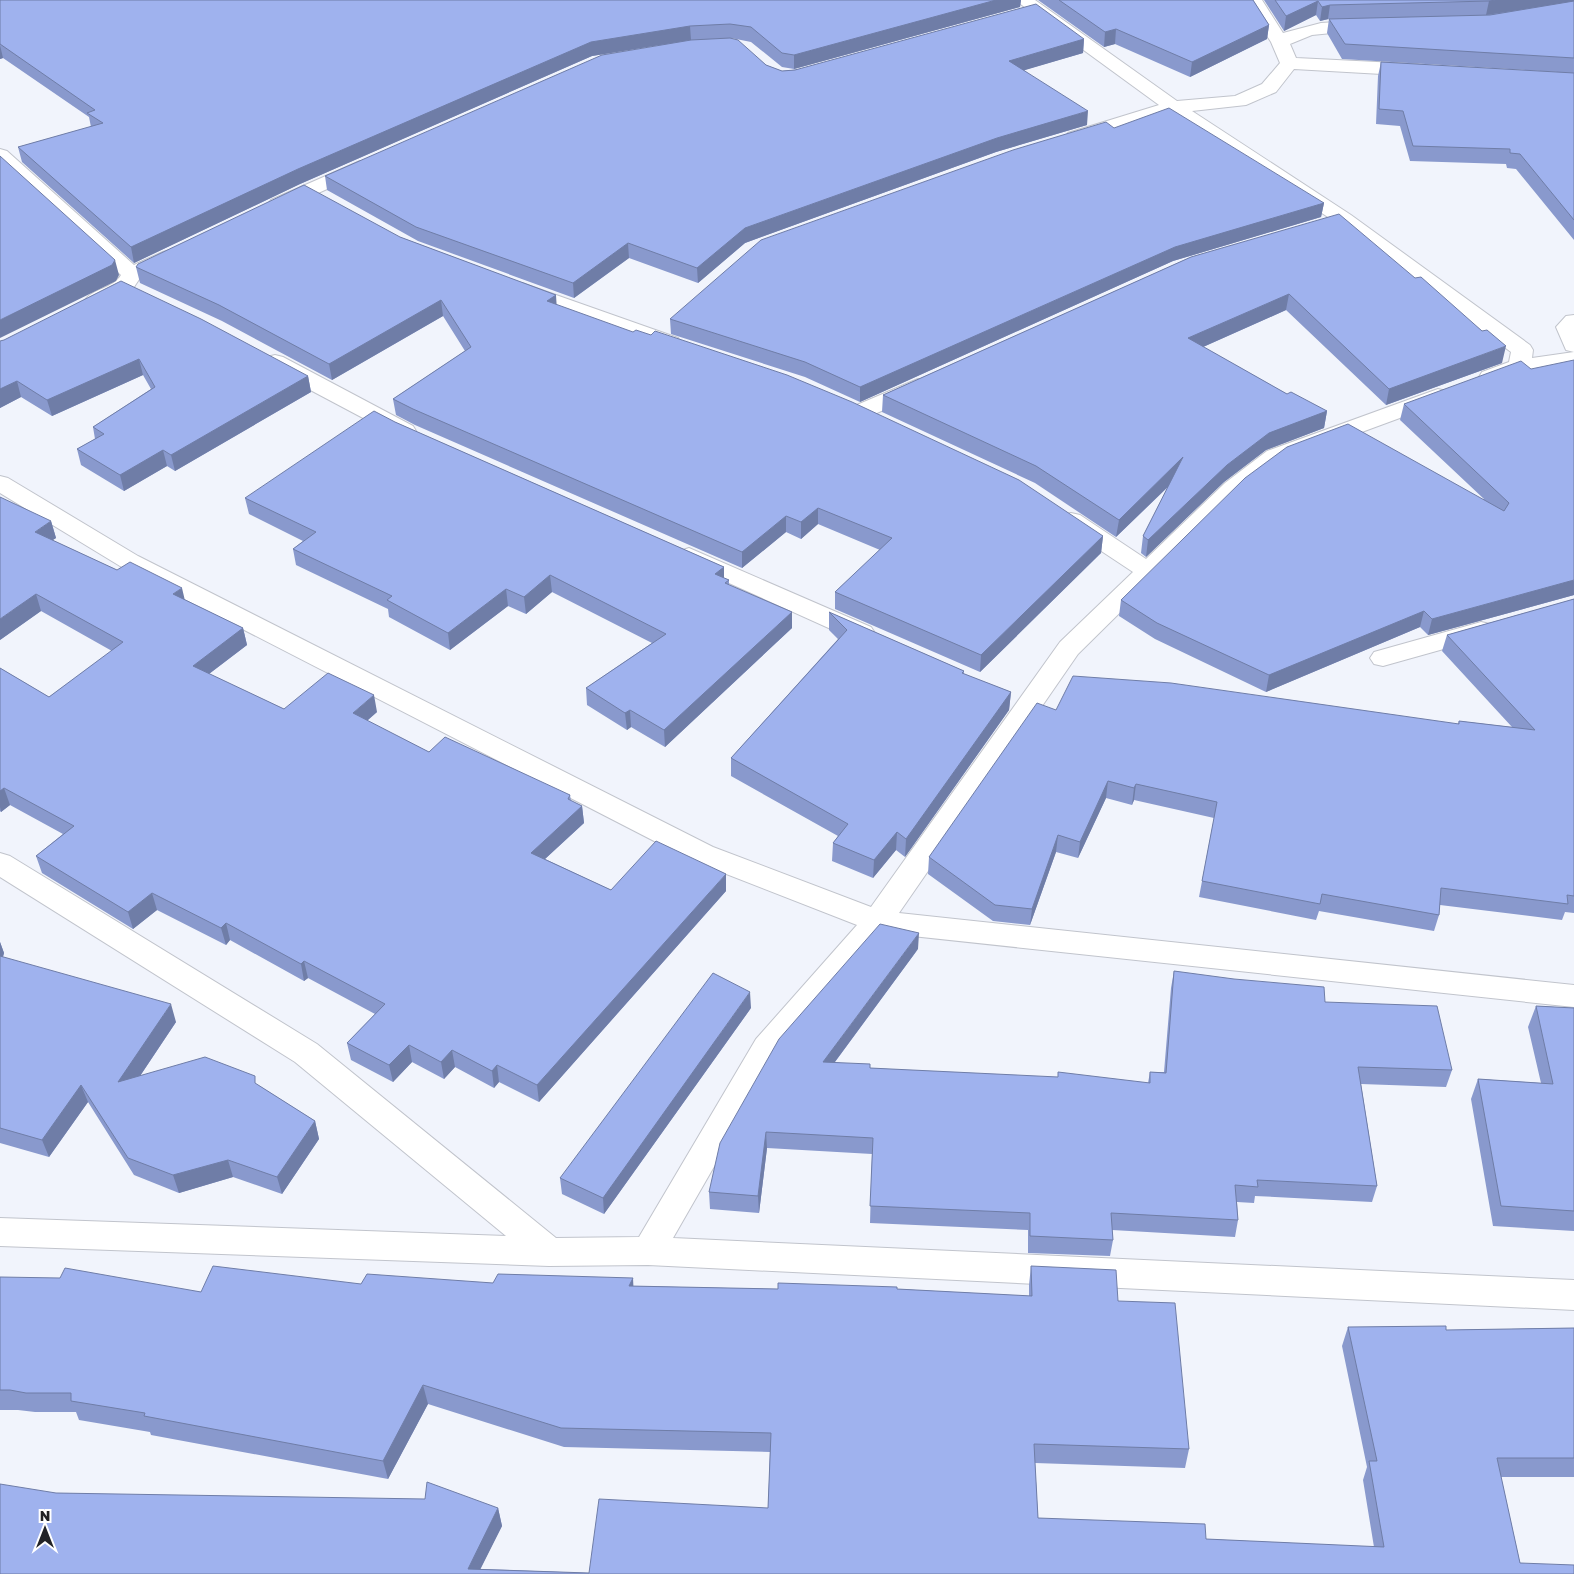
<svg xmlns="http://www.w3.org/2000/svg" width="1574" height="1574" font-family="'Golos Text',sans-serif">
<rect width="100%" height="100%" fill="#f1f4fc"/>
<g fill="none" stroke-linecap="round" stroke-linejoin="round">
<defs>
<path id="minor" d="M1015 0H1035L1177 101 1235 96 1262 84 1280 63 1271 42 1244 0H1262L1283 33 1321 23 1366 20 1372 21 1375 25 1372 29 1312 35 1290 44 1296 58 1417 64 1423 66 1426 70 1423 74 1417 76 1294 69 1276 92 1246 105 1192 111 1351 215 1530 345 1533 350 1532 358 1574 352V366L1524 372 1490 384 1482 382 1479 377 1482 372 1509 362 1511 352 1337 223 1171 114 1082 141 1075 143 1068 141 1065 137 1068 133 1159 105Z
M0 149 7 151 134 265 163 252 170 250 177 252 180 256 177 260 140 278 132 290 103 306 95 307 87 306 84 301C93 288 113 289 121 275L0 165Z
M360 161 367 163 370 167 367 171 285 208 278 210 271 208 268 204 271 200Z
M522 283 678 338 681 343 678 348 670 350 662 348 515 293 511 289 515 285Z
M1574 315V352L1566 350 1556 327 1566 316Z
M275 355 283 357 413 426 416 431 413 436 405 438 397 436 267 367 264 362 267 357Z
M918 379 926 381 929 386 926 391 868 417 860 419 852 417 849 412 852 407Z
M1438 389 1446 391 1449 396 1446 401 1283 461 1241 493 1078 654 899 913 1574 985V1007L884 933 778 1055 673 1238 1574 1280V1310L648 1265 549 1266 0 1246V1218L506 1236 295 1062 0 877V853L10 856 317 1044 556 1238 639 1237 756 1039 857 925 693 861 120 566 0 493V476L8 478 138 556 713 847 871 907 1060 642 1133 572 1062 525 1059 520 1062 515 1071 513 1080 515 1146 559 1225 483 1267 451Z
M689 548 871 627 875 633 871 639 862 641 853 639 680 561 677 556 680 551Z
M1481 622 1490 624 1494 630 1490 636 1383 666 1374 664 1370 658 1374 652Z"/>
</defs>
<!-- minor casing -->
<use href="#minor" stroke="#c1c4cc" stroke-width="2"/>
<!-- minor -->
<use href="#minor" fill="#fff" fill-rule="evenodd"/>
</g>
<!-- wall -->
<path fill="#8999cd" d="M0 0H1021L1020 7 794 69 782 67 751 42 731 38 766 65 782 71 1084 39 1083 53 1024 70 1087 125 996 152 745 243 698 283 629 258 574 298 418 241 327 190 325 176 660 45 592 56 300 184 134 263 22 162 18 147 91 127 89 117 3 58 0 59Z
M1038 0H1253L1269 25 1267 39 1190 77 1115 44 1104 47Z
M1264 0H1574V73L1342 59 1327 33 1329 19 1320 21 1316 15 1284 31Z
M1381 62 1574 73V240L1516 169 1507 168 1506 164 1410 161 1400 126 1376 124 1378 76Z
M1114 128 1324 203 1321 217 1173 261 860 402 805 377 671 334 670 319Z
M400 237 556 295V305L1103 536 1101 553 980 672 835 609V592L880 550 818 524 801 539 786 532 742 568 415 425 396 415 393 399 465 351 443 316 332 380 222 321 140 283 136 267Z
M1191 257 1502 363 1386 405 1286 310 1203 347 1287 394 1327 411 1324 428 1266 450 1224 482 1146 557 1141 553 1143 536 1169 486 1116 537 1035 483 882 412 883 395Z
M0 341 308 376 311 392 175 471 167 466 124 491 81 465 77 449 95 439 93 427 151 389 143 375 52 416 21 397 0 408Z
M1531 369 1574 595 1428 635 1420 627 1266 692 1155 639 1119 616 1121 600 1484 499 1400 420 1404 404Z
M395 422 724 567V578L729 580V585L792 612V628L665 747 631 727 627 730 587 705 586 688 652 643 552 592 526 614 508 606 450 650 389 617 388 609 296 565 293 549 303 541 249 514 245 498Z
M51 521 56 538 52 540 117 570 185 600 243 628 247 645 209 674 284 709 377 712 367 721 429 752 570 795 571 801 582 806 584 823 545 859 611 890 726 891 539 1102 499 1082 494 1088 455 1067 444 1079 412 1062 393 1082 351 1060 347 1043 375 1014 308 978 304 981 230 940 226 945 157 910 133 929 42 873 36 856 63 834 10 805 1 812 0 811V668L49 697 112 651 41 611 0 640Z
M1574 599V913L1565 912 1562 920 1440 905 1439 915 1434 931 1319 911 1316 920 1199 897 1214 818 1134 800 1132 805 1106 798 1078 858 1056 852 1030 925 993 921 928 874 929 857 1056 710 1458 724 1459 721 1512 727 1442 651 1447 635Z
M829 612 964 671V674L1011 692 1009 710 905 857 896 850 873 878 832 861 833 843 838 836 731 776V758L838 639 829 630Z
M0 942 4 953 3 957 176 1022 140 1076 258 1085 315 1121 319 1139 282 1194 233 1177 179 1193 134 1175 88 1102 49 1157 0 1143Z
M918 949 835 1062 870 1068 1148 1083 1150 1072H1164L1171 988 1174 971 1325 1002 1452 1070 1446 1087 1361 1084 1377 1186 1372 1202 1255 1196 1254 1203 1237 1202 1238 1220 1235 1237 1112 1230 1113 1240 1110 1256 1028 1253V1230L870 1223 872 1154 767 1148 759 1213 710 1209 709 1192Z
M1536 1006 1574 1008V1231L1493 1226 1471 1099 1478 1079 1541 1083 1528 1027Z
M751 1008 604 1214 562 1194 560 1178Z
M1031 1266 1118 1301 1189 1449 1185 1468 1035 1463 1038 1518 1206 1539 1374 1547 1363 1480 1367 1467 1342 1346 1348 1327 1446 1330 1574 1328V1477H1501L1520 1563 1574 1574H0L56 1493 498 1508 502 1526 480 1569 589 1573 768 1508 770 1452 564 1447 428 1404 388 1479 151 1435 150 1432 79 1420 76 1412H35L18 1410H0V1277L201 1292 361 1284 493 1283 633 1278V1286L778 1289H897L1029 1296V1285Z"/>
<!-- shaded-wall -->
<path fill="#6f7da7" d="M996 0H1021L1020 7 794 69V55Z
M1496 0H1574V2L1486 15 1489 1Z
M1318 1 1316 15 1284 31 1286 16Z
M1330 5 1328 19 1320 21 1322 7Z
M1269 25 1267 39 1190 77 1192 62Z
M690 26 691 40 592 56 300 184 134 263 131 247 298 169 591 42Z
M1116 29 1115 44 1104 47 1105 32Z
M1084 39 1083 53 1008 75 1009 61Z
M0 45 3 58 0 59Z
M1088 111 1087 125 996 152 745 243 698 283 697 268 745 228 997 138Z
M1324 203 1321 217 1173 261 860 402V387L1175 247Z
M628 243 629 258 574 298 573 283Z
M115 260 119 275 116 281 0 338V320Z
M1289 294 1286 310 1185 355 1188 338Z
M556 295 557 311 547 301Z
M441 300 443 316 332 380 329 364Z
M1506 346 1502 363 1386 405 1389 389Z
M139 359 143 375 52 416 47 400Z
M308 376 311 392 175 471 171 455Z
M17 381 21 397 0 408V389Z
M1327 411 1324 428 1266 450 1224 482 1146 557 1148 540 1227 465 1269 433Z
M163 450 167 466 124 491 120 475Z
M1183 457 1181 474 1116 537 1119 520Z
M818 508V524L801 539V522Z
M786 516V532L742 568V552Z
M51 521 56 538 40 549 35 532Z
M1103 536 1101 553 980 672 981 655Z
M724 567V583L715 574Z
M550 575 552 592 526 614 524 597Z
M1574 580V595L1428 635 1432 619Z
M182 588 186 605 173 594Z
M506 589 508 606 450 650 448 633Z
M36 594 41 611 0 640V619Z
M1424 611 1420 627 1266 692 1269 675Z
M792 612V628L665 747 664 730Z
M243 628 247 645 197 683 193 666Z
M1011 692 1009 710 905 857 906 839Z
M374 695 377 712 356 730 353 713Z
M630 710 631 727 627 730 625 713Z
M1108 781 1106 798 1078 858 1080 842Z
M1136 784 1134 800 1132 805 1134 788Z
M4 788 10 805 1 812 0 807V791Z
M582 806 584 823 533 870 531 853Z
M897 832 896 850 873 878 874 860Z
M1058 835 1056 852 1030 925 1032 909Z
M726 874V891L539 1102 537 1085Z
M152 893 157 910 133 929 128 912Z
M226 923 230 940 226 945 221 928Z
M919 933 918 949 823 1078V1062Z
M0 942 4 953 0 966Z
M304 961 308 978 304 981 301 964Z
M750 992 751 1008 604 1214 603 1198Z
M171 1004 176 1022 124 1100 118 1082Z
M409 1045 412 1062 393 1082 389 1065Z
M452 1050 455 1067 444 1079 441 1062Z
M497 1065 499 1082 494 1088 492 1071Z
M81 1085 88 1102 49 1157 42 1140Z
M315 1121 319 1139 282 1194 277 1177Z
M766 1132 767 1148 759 1213 758 1196Z
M228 1160 233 1177 179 1193 173 1175Z
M633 1278 634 1298 629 1286Z
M423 1385 428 1404 388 1479 383 1461Z
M498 1508 502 1526 478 1574 468 1569Z"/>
<!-- building -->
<path fill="#9fb2ee" stroke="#6f7da7" d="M0 0H996L794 55 782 53 751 27 730 24 690 26 591 42 298 169 131 247 18 147 103 123 87 113 95 110 0 44Z
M1059 0H1253L1269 25 1192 62 1116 29 1105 32Z
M1275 0H1496L1489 1 1330 5 1322 7 1318 1 1286 16Z
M1574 1V58L1345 44 1329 19 1490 15Z
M1036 4 1084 39 1009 61 1088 111 997 138 745 228 697 268 628 243 573 283 416 227 325 176 602 55 691 40 730 38 738 40 766 65 782 71 795 70Z
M1381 62 1574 73V220L1520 154 1510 153V149L1413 146 1403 111 1379 109Z
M1169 108 1324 203 1175 247 860 387 805 362 670 319 761 240 1013 150 1106 122 1114 128Z
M0 156 115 260 112 265 0 320Z
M304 185 400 237 556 295 547 301 633 332 636 330 651 335 655 331 787 375 852 402 1019 480 1103 536 981 655 835 592 892 538 818 508 801 522 786 516 742 552 413 409 393 399 471 347 441 300 329 364 219 305 136 267 138 264Z
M1339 214 1415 278 1421 277 1482 331 1487 330 1506 346 1389 389 1289 294 1188 338 1287 394 1291 392 1327 411 1269 433 1227 465 1148 540 1143 536 1183 457 1119 520 1036 466 883 395 1191 257Z
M121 281 201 319 308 376 171 455 163 450 120 475 77 449 104 434 93 427 155 387 139 359 47 400 17 381 0 389V341L4 340Z
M1574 360V580L1432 619 1424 611 1269 675 1157 623 1121 600 1245 478 1287 447 1348 424 1504 511 1509 503 1404 404 1521 361 1531 369Z
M374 411 395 422 724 567 715 574 729 580 725 583 792 612 664 730 630 710 625 713 586 688 666 634 550 575 524 597 506 589 448 633 387 600 392 596 293 549 316 532 245 498Z
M0 497 51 521 35 532 117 570 130 562 182 588 173 594 243 628 193 666 284 709 328 673 374 695 353 713 429 752 445 737 570 795 568 799 582 806 531 853 611 890 656 841 726 874 537 1085 497 1065 492 1071 452 1050 441 1062 409 1045 389 1065 347 1043 385 1004 304 961 301 964 226 923 221 928 152 893 128 912 36 856 74 826 4 788 0 791V668L49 697 123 642 36 594 0 619Z
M1574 599V896L1567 895 1568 904 1441 888 1439 915 1322 894 1320 904 1202 881 1217 802 1136 784 1134 788 1108 781 1080 842 1058 835 1032 909 995 905 929 857 1037 703 1056 710 1073 676 1171 683 1459 724V721L1535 730 1447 635Z
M829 612 964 671 962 673 1011 692 906 839 897 832 874 860 833 843 848 824 731 758 847 630Z
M880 924 919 933 823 1062 870 1064V1068L1058 1077V1072L1150 1083V1072L1166 1073 1174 971 1234 979 1324 987 1325 1002 1437 1006 1452 1070 1358 1067 1377 1186 1257 1180 1258 1187 1235 1185 1238 1220 1111 1213 1113 1240 1030 1236V1213L870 1206 873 1138 766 1132 758 1196 709 1192 720 1143 779 1039Z
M0 956 171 1004 118 1082 205 1057 255 1076V1083L315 1121 277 1177 228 1160 173 1175 128 1158 81 1085 42 1140 0 1128Z
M713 973 750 992 603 1198 560 1178Z
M1536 1006 1574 1008V1211L1501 1206 1478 1079 1553 1084Z
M213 1266 361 1284 367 1274 493 1283 498 1274 633 1278 629 1286 778 1289V1283L897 1287V1289L1032 1296 1031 1266 1116 1270 1118 1301 1175 1303 1189 1449 1034 1444 1038 1518 1205 1524 1206 1539 1384 1547 1369 1461H1377L1348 1327 1446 1326V1330L1574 1328V1458H1497L1520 1563 1574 1565V1574H0V1484L56 1493 425 1499 427 1482 498 1508 468 1569 589 1573 599 1499 768 1508 771 1433 561 1428 423 1385 383 1461 144 1416 145 1413 71 1401V1393H26L10 1390H0V1277L60 1278 65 1268 201 1292Z"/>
<!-- north arrow -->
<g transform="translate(45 1529)" stroke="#ffffff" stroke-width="4" paint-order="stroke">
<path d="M0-4L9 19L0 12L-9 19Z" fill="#222326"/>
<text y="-8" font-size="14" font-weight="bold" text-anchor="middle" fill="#222326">N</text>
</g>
</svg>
